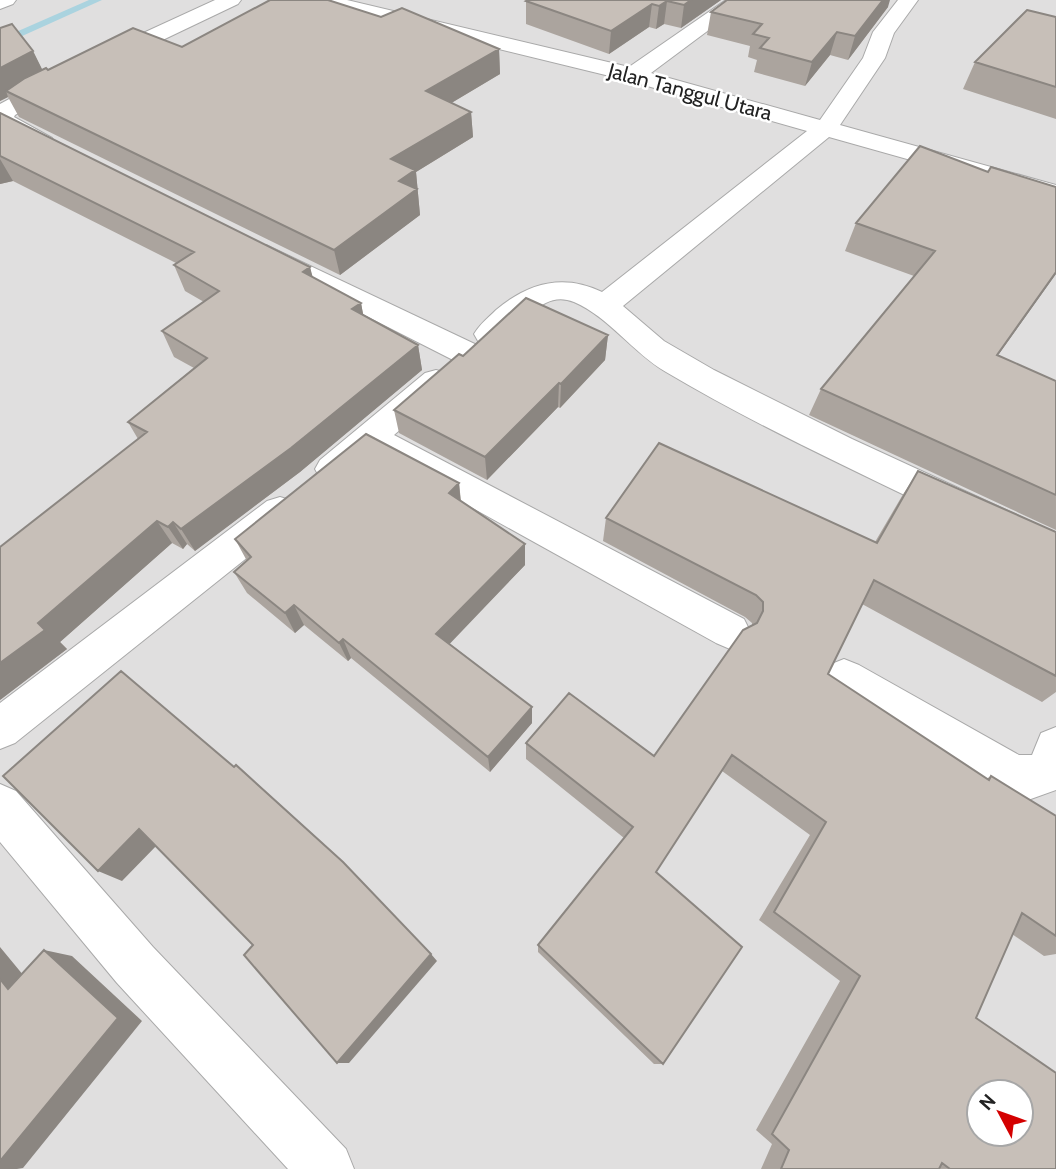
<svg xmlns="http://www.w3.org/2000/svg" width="1056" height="1169" font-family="Cabin,sans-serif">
<rect width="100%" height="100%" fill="#f2efe9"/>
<!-- residential -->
<path fill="#e0dfdf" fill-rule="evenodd" d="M0 0H1056V1169H0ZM979 1092H1021V1134H979Z"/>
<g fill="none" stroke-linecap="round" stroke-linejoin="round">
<!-- stream -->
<path fill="#aad3df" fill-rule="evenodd" d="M89 0H102L0 46V39Z"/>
<defs>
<path id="street" d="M0 0H16L13 4 0 9Z
M215 0H241L238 4 83 78 15 115 14 117 52 138 55 143 52 148C33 153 16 138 0 129V104L67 68Z
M312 0H347L629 67 726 0H749L651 73 820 120 863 58 873 32 898 0H918L894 33 885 58 840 125 1056 185V201L829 137 623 306 664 341 714 370 852 439 1056 533V565C1008 549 962 523 917 501 832 460 747 420 666 372 633 353 609 317 574 302 532 285 516 352 478 341L474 334C480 324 488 318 496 310 528 283 563 273 602 292L807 131 626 80 315 4Z
M266 245 479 346 484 354 479 362 468 365 457 362 256 260 252 254 256 248Z
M436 370 447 373 452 381 447 389 394 435 744 619 750 631 744 643 730 649 716 643 379 456 376 451C358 467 345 487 320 478L315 469 320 460 425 373Z
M280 497 293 501 298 511 293 521 15 743 0 749V703L267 501Z
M844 659 859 665 1019 755H1032L1041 733 1056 727V790L1028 800 996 790 829 691 823 678 829 665Z
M0 784 16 791 153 947 346 1149 354 1169H288L117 983 0 842Z"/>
</defs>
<!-- street casing -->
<use href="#street" stroke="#a9a9a9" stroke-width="2"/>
<!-- street -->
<use href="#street" fill="#fff" fill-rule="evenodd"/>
</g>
<!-- wall -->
<path fill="#aba49e" d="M528 0H721L681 28 664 24 656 29 649 27 609 54 526 24V1Z
M888 7 848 60 830 55 805 86 754 72 757 60 748 57 750 46 707 35 711 12Z
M381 17 499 49 500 74 451 103 471 112 473 137 416 172 420 215 340 275 19 117 8 97 0 101V28L33 51 42 70H48L182 47Z
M1056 17V119L963 89 975 62Z
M0 113 310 267 312 277 361 303 363 315 418 345 422 370 300 472 195 551 187 544 183 549 172 543 60 642 67 649 0 700 138 439 128 422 194 368 174 357 162 331 204 302 185 291 174 265 176 263 13 181 0 184Z
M920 146 998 356 1056 381V530L809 415 821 389 914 276 845 251 856 223Z
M608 335 605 360 560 408 558 407 487 480 399 433 394 410 463 356Z
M918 471 1056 532V692L1042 702 862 604 828 674 986 779 991 776 1056 816V954L1044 956 1012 934 976 1018 1056 1169H761L772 1144 756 1130 840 981 759 920 810 835 722 771 656 872 663 1064H654L538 952V945L624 838 526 759V743L654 756 752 626V623L745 617 603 541 606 518 875 542 902 496Z
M459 483 461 501 525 565 449 643 532 707V723L490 772 351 658 348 661 304 625 295 633 247 593 234 572 247 561 235 539Z"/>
<!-- shaded-wall -->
<path fill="#8b8681" d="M691 0H721L681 28 684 5Z
M883 0H890L888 7 848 60 855 36Z
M667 1 664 24 656 29 659 6Z
M652 4 649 27 609 54 611 31Z
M837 32 830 55 805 86 812 62Z
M499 49 500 74 428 117 426 91Z
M33 51 46 77 6 91 8 97 0 101V68Z
M471 112 473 137 416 172 420 215 340 275 334 250 391 159Z
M0 159 13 181 0 184Z
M310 267 317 293 303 272Z
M1056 272V274L979 382 997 355Z
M361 303 366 329 352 309Z
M608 335 605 360 560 408 561 384Z
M418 345 422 370 300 472 195 551 181 529Z
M559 383 558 407 487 480 485 457Z
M459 483 461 506 449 493Z
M157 521 172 543 60 642 67 649 0 700V663L38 623Z
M173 522 187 544 183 549 168 527Z
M525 544V565L441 653 436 634Z
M294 605 304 625 295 633 285 613Z
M343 639 351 658 348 661 339 643Z
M532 707V723L490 772 488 757Z
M139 829 160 842 122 881 98 871Z
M0 947 38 993 8 989 0 979Z
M44 950 72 956 142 1021 23 1168 17 1169H0V1161Z
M431 954 437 961 349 1063H337Z"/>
<!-- building -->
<path fill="#c7bfb8" stroke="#8b8681" stroke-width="2" fill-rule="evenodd" d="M270 0H328L381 17 402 8 499 49 426 91 471 112 391 159 415 170 399 181 417 189 334 250 6 91 25 78 46 68 48 70 133 28 182 47Z
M528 0H691L684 5 667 1 659 6 652 4 611 31 526 1Z
M727 0H883L855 36 837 32 812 62 760 48 769 38 753 34 762 24 711 12Z
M1027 10 1056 17V87L975 62Z
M12 24 33 51 0 68V28Z
M0 113 310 267 303 272 361 303 352 309 418 345 291 448 181 529 173 522 168 527 157 521 38 623 45 630 0 663V547L147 432 128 422 207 358 162 331 219 291 174 265 194 252 0 156Z
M920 146 988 172 991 167 1056 187V272L997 355 1056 381V495L821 389 935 251 856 223Z
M526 298 608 335 561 384 559 383 485 457 394 410 459 354 463 356Z
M366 434 459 483 449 493 525 544 436 634 532 707 488 757 343 639 339 643 294 605 285 613 234 572 251 557 235 539Z
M659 443 877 543 918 471 1056 532V676L874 580 828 674 989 780 991 776 1056 816V936L1022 913 976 1018 1056 1073V1169H950L942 1163 939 1169H781L789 1150 772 1134 860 976 774 912 826 822 732 755 656 872 742 947 663 1064 538 945 633 827 526 743 569 693 654 756 743 630 757 623 763 611V602L756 595 606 518ZM979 1092H1021V1134H979Z
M121 671 234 767 236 765 343 862 431 954 337 1063 244 955 253 945 139 829 98 871 3 776Z
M44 950 118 1018 0 1161V979L8 989Z"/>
<g text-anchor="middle" stroke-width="5" stroke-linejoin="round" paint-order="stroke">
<!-- far-street labels -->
<g font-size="21" fill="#222" stroke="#fff">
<text transform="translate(690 92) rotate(15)" y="7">Jalan Tanggul Utara</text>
</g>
</g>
<!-- north arrow -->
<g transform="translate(1000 1113) rotate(311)"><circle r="33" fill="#ffffff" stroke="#a7a7a7" stroke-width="2"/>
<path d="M0-5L12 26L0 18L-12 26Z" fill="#d40000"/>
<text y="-10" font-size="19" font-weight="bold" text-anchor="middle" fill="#222222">N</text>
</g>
</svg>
